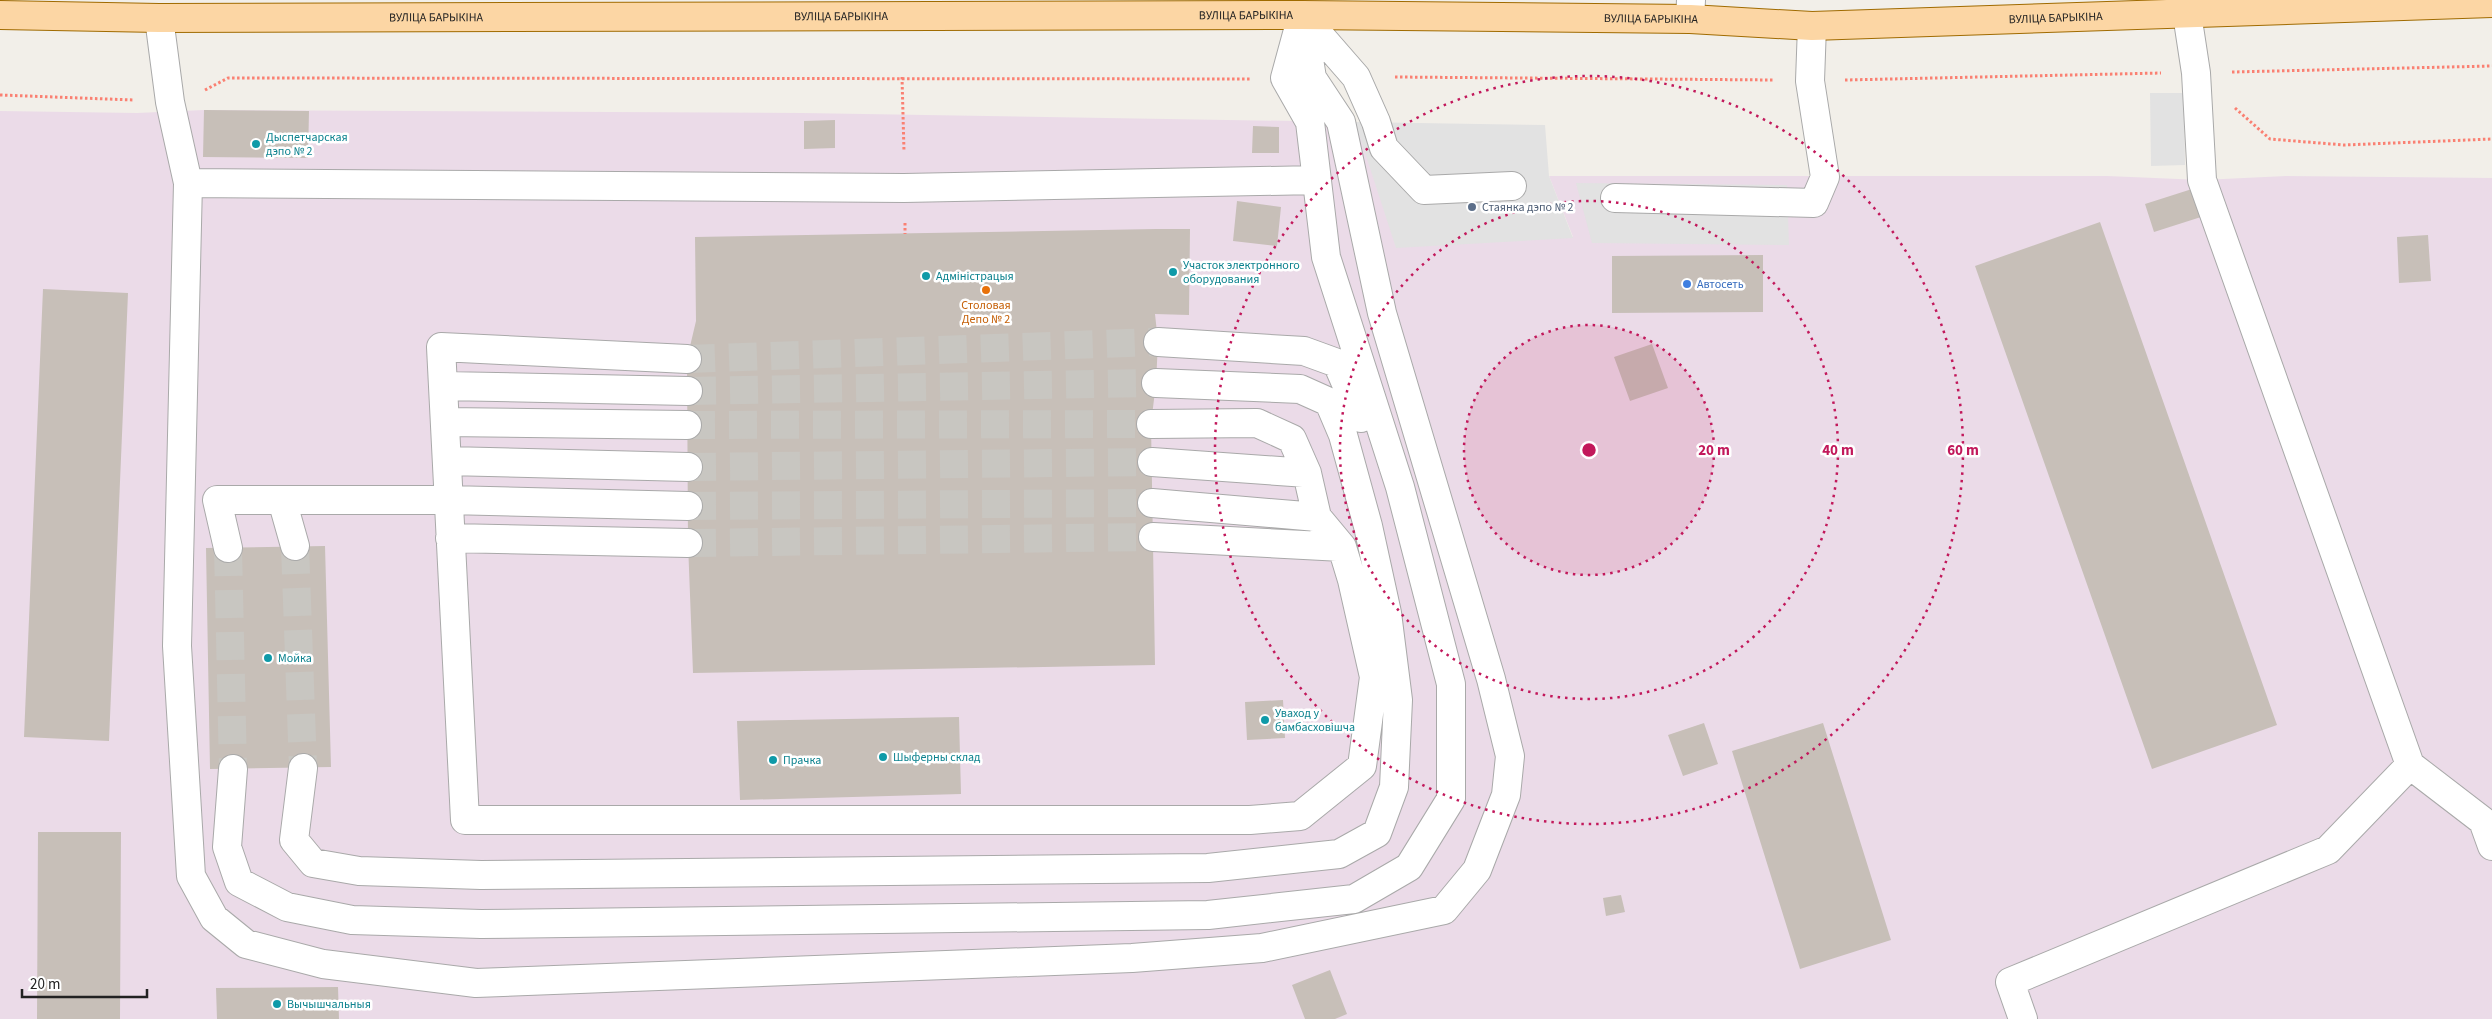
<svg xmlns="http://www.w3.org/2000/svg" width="2492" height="1019" font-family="'Source Sans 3',sans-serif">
<rect width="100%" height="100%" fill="#f2efe9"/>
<!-- industrial -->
<path fill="#ebdbe8" d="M204 110 802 113 1355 122 1573 237 1549 176H2107L2202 180 2286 176 2492 178V1019H0V111L137 113Z"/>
<!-- parking -->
<path fill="#e2e2e2" d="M2150 93H2184L2185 165 2151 166Z
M1355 122 1545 125 1549 176 1573 238 1396 248Z
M1576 183 1787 185 1789 245 1592 243Z"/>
<!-- building -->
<path fill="#c7bfb8" d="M204 110 309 111 308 158 203 157Z
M835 120V148L804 149V121Z
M1253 126 1279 127V153H1252Z
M2192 189 2201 217 2154 232 2145 204Z
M1237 201 1281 207 1277 246 1233 241Z
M2100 222 2277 725 2152 769 1975 266Z
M1156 229H1190L1189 315 1155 314 1158 342 1156 383 1151 424 1155 665 693 673 688 543 687 359 696 321 695 237Z
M2428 235 2431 281 2399 283 2397 237Z
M1763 255V312L1612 313V256Z
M43 289 128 293 109 741 24 737Z
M1652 344 1668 388 1630 401 1614 357Z
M325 546 331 767 210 769 206 548Z
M1283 700 1285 738 1247 740 1245 702Z
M959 717 961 794 740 800 737 721Z
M1704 723 1718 764 1683 776 1668 735Z
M1823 723 1891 940 1800 969 1732 751Z
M38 832H121L120 1019H37Z
M1621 895 1625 912 1606 916 1603 898Z
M1330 970 1347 1014 1335 1019H1305L1292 985Z
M338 987 339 1019H217L216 988Z"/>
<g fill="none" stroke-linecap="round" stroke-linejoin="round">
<!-- minor-tunnel -->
<path stroke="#c8c6c1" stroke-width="28" stroke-dasharray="28 14" stroke-linecap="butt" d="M687 359 1158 342
M688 391 1156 383
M687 425 1151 424
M688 467 1152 462
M688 506 1152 503
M688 543 1153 537
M295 546 303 768
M228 548 233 769"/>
<defs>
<path id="minor" d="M2187 14 2196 73 2202 180 2410 765 2483 821 2492 846
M1302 15 1356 77 1376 122 1384 148 1424 190 1512 186
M159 18 170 102 188 183 177 646 191 876 214 918 246 944 323 964 476 983 1132 958 1262 948 1444 910 1477 870 1506 795 1510 756 1491 679 1382 313 1341 122 1312 78 1302 15
M1690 19 1691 0
M188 183 904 188 1317 180
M1615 198 1814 203 1825 177 1810 81 1812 26
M1158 342 1304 351 1337 363 1361 418
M687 359 441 347 465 820H1250L1300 816 1362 766 1374 677 1352 580 1342 547 1317 517 1307 473 1292 439 1257 423 1151 424
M443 386 688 391
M445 422 687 425
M447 461 688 467
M1152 462 1307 473
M282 500 295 546
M1152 503 1317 517
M1153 537 1342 547
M450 538 688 543
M228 548 217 500H448L688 506
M303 768 294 840 313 863 359 871 481 875 1208 868 1339 854 1377 833 1394 787 1398 700 1387 613 1368 526 1343 435 1329 402 1300 389 1156 383
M233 769 227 847 239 882 287 907 352 920 481 924 1208 915 1354 899 1409 867 1451 799V684L1400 487 1326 257 1310 122 1285 78 1300 23
M2023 1019 2010 982 2328 850 2410 765"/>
<g id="major">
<path id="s1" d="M0 15 159 18 1302 15 1690 19 1812 26 2492 3"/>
</g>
</defs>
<!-- minor casing -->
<use href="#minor" stroke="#a9a9a9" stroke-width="30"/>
<!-- major casing -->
<use href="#major" stroke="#a06b00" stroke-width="30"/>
<!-- path -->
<path stroke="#fa8072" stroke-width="3" stroke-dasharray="2.5 2.5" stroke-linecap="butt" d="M2232 72 2492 66
M902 77 904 152
M1395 77 1774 80
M1845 80 2161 73
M205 90 228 78 1251 79
M0 95 134 100
M2235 108 2270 139 2344 145 2492 139
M905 223V234"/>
<!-- minor -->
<use href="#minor" stroke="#fff" stroke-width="28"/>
<!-- major -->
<use href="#major" stroke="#fcd6a4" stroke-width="28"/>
</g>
<!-- distance rings -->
<circle cx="1589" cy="450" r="125" fill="#c2185b" fill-opacity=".12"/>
<g fill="none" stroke="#c2185b" stroke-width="2.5" stroke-dasharray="2.5 5">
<circle cx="1589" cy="450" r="125"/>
<circle cx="1589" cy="450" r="249"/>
<circle cx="1589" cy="450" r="374"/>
</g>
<!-- markers -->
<g fill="#0f9aa8" stroke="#fff" stroke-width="2">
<circle cx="256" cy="144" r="5"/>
<circle cx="1173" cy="272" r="5"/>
<circle cx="926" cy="276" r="5"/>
<circle cx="268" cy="658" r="5"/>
<circle cx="1265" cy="720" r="5"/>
<circle cx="883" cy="757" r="5"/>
<circle cx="773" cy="760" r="5"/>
<circle cx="277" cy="1004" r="5"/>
</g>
<circle fill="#5c6f8a" stroke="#fff" stroke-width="2" cx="1472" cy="207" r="5"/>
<circle fill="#3f7fe0" stroke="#fff" stroke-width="2" cx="1687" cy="284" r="5"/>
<circle fill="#e8710a" stroke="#fff" stroke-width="2" cx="986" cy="290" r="5"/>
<g text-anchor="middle" stroke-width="5" stroke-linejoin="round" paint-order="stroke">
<!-- street labels -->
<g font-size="12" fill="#222" stroke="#fff">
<text dy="4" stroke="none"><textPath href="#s1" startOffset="1246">ВУЛІЦА БАРЫКІНА</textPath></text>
<text dy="4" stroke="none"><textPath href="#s1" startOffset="841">ВУЛІЦА БАРЫКІНА</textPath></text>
<text dy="4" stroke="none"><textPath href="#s1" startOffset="436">ВУЛІЦА БАРЫКІНА</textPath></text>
<text dy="4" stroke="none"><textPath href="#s1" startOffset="2056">ВУЛІЦА БАРЫКІНА</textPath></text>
<text dy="4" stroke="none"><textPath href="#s1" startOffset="1651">ВУЛІЦА БАРЫКІНА</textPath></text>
</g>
<!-- culture labels -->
<g font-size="12" fill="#0d838f" stroke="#fff" text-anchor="start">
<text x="266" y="141">Дыспетчарская<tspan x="266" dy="14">дэпо № 2</tspan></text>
<text x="1183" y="269">Участок электронного<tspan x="1183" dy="14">оборудования</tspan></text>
<text x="936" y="280">Адміністрацыя</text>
<text x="278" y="662">Мойка</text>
<text x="1275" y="717">Уваход у<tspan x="1275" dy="14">бамбасховішча</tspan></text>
<text x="893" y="761">Шыферны склад</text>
<text x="783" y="764">Прачка</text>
<text x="287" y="1008">Вычышчальныя</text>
</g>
<!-- service labels -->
<g font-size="12" fill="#4e5e75" stroke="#fff" text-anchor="start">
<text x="1482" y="211">Стаянка дэпо № 2</text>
</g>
<!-- shop labels -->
<g font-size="12" fill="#366cbe" stroke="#fff" text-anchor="start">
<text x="1697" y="288">Автосеть</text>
</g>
<!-- food labels -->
<g font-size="12" fill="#c56008" stroke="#fff">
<text x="986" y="309">Столовая<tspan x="986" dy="14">Депо № 2</tspan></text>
</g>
</g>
<circle cx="1589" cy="450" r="8" fill="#c2185b" stroke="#fff" stroke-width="2.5"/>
<g font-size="15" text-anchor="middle" font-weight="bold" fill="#c2185b" stroke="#fff" stroke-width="5" stroke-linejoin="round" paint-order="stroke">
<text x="1714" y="455">20 m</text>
<text x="1838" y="455">40 m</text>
<text x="1963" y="455">60 m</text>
</g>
<!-- scale -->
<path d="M22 989v8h125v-8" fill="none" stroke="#222222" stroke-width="2.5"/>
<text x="30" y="989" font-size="15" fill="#222222" stroke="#ffffff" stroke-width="4" paint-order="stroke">20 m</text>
</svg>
